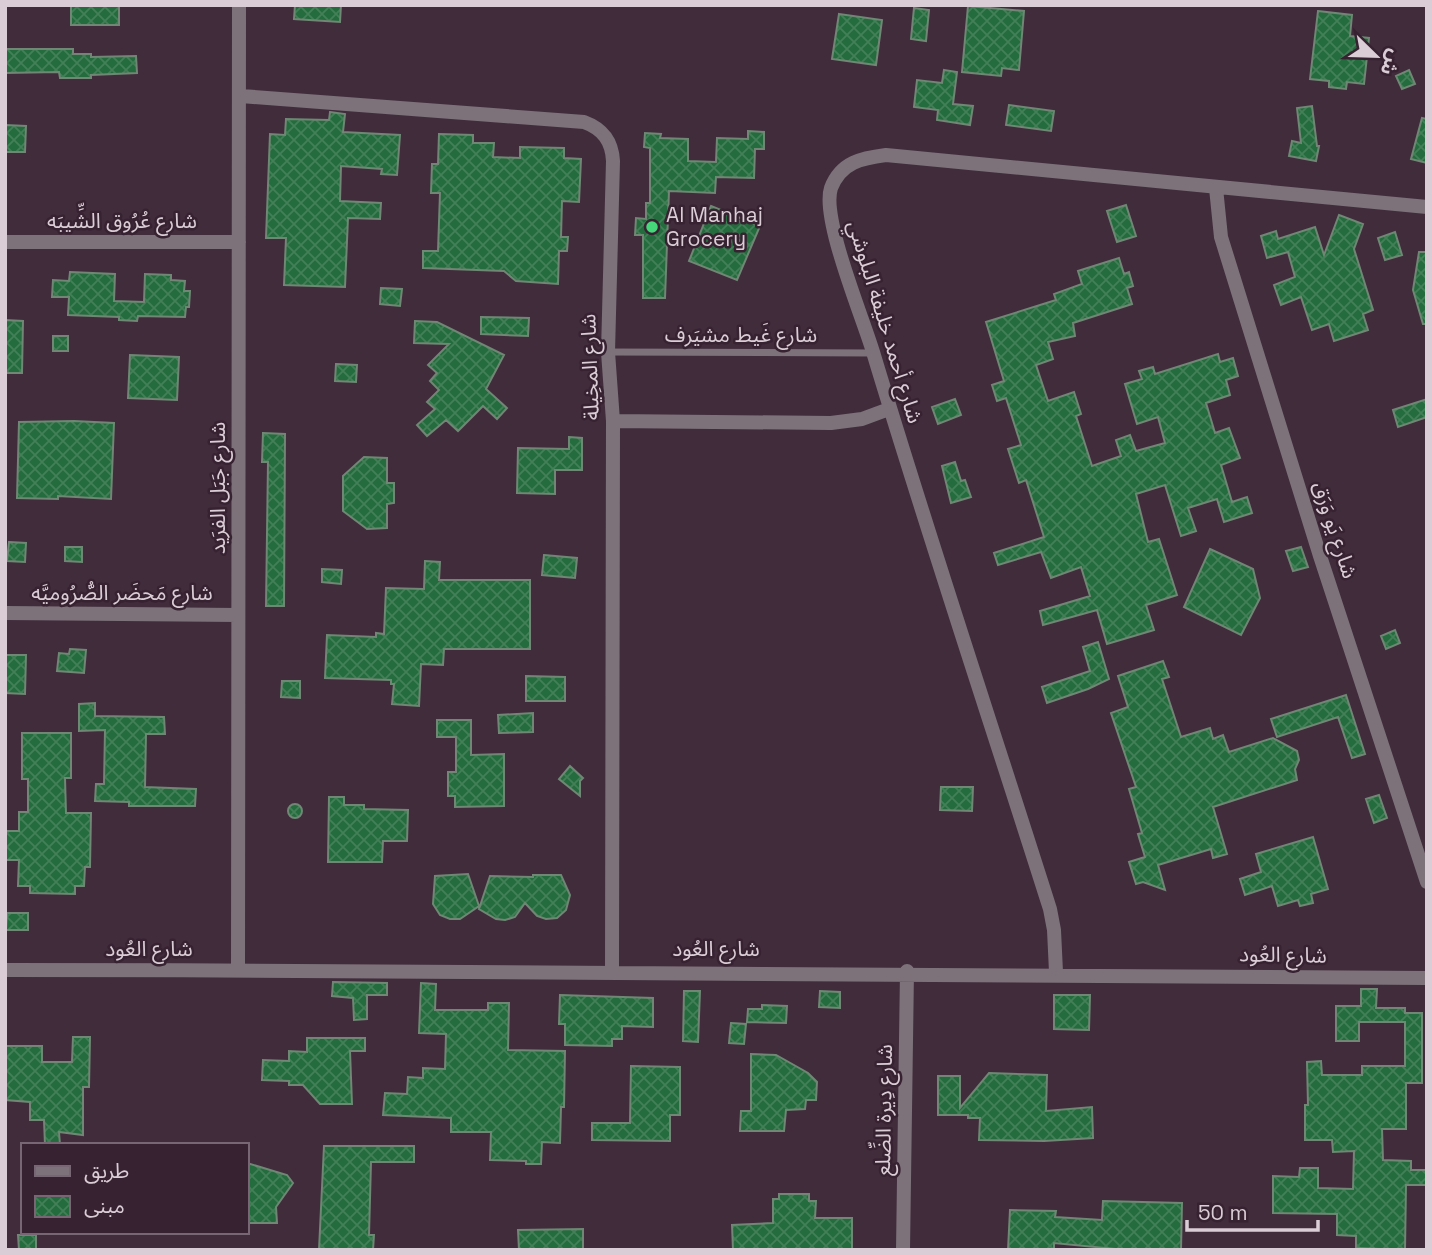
<svg xmlns="http://www.w3.org/2000/svg" width="1432" height="1255" font-family="'Space Grotesk','Noto Sans Arabic',sans-serif">
<defs>
<pattern id="building-cross-hatch" width="8" height="8" patternUnits="userSpaceOnUse" patternTransform="scale(1.75)"><rect width="8" height="8" fill="#246c3d"/><path d="M0 0l8 8M0 8l8-8" fill="none" stroke="#438058"/></pattern>
</defs>
<rect width="100%" height="100%" fill="#412c3c"/>
<!-- building -->
<path fill="url(#building-cross-hatch)" stroke="#6f8774" stroke-width="2" d="M71 5H119V25H71Z
M295 5H341L340 22 294 19Z
M968 6 1024 11 1019 70 1002 68 1001 76 962 72Z
M914 8 929 10 926 41 911 39Z
M1318 11 1352 15 1350 36 1369 38 1364 84 1347 82 1346 89 1329 87V81L1310 79Z
M839 14 882 20 876 65 832 59Z
M5 49H73V54H91V57L136 56 137 73 91 75V78H60L59 72 5 73Z
M944 70 957 72 953 104 973 106 970 125 937 120 938 110 914 107 917 80 942 83Z
M1409 70 1415 84 1402 89 1396 76Z
M1009 105 1054 111 1051 131 1006 125Z
M1312 106 1317 146H1319L1316 161 1289 156 1292 141 1301 143 1297 108Z
M330 112 345 114 343 132 400 135 397 175 381 174 382 169 341 166 340 201 381 203 380 219 348 218 345 287 284 285 286 238H266L270 134 285 135 286 119 329 120Z
M1422 118 1427 119V163L1411 159Z
M5 125 26 126 25 152H5Z
M748 131 764 132V149H755L754 178 716 177 715 193 669 191 665 298H643V235H635L636 218 646 219V203H650V148L644 147 645 133 661 134 660 138 688 139V161L716 162 717 138 748 139Z
M439 134 473 135V143H494L493 157 520 158V147L564 148V158L581 159 579 202 562 201 561 237H568L567 251H559L558 284 516 281 504 271 423 268V251H438L440 193H431L432 164H438Z
M1126 205 1136 236 1117 242 1107 211Z
M711 206 760 226 737 280 689 261Z
M1339 215 1363 224 1354 249 1373 310 1363 314 1368 330 1334 341 1329 324 1312 330 1301 297 1281 305 1274 285 1295 277 1288 252 1267 258 1261 236 1276 231 1278 239 1315 227 1324 255Z
M1395 232 1402 255 1385 260 1378 238Z
M1419 252H1427V324H1423L1413 290Z
M1119 258 1124 274 1129 272 1133 286 1127 288 1132 304 1073 323 1075 336 1048 342 1053 359 1036 365 1048 401 1074 392 1081 414 1076 416 1092 466 1121 456 1116 440 1130 435 1136 451 1165 443 1158 417 1137 424 1125 384 1142 379 1139 371 1153 367 1155 374 1218 354 1220 362 1233 358 1238 376 1226 380 1230 395 1206 403 1215 433 1229 428 1240 458 1221 465 1232 502 1247 497 1252 513 1224 522 1217 499 1188 508 1196 531 1181 536 1165 485 1136 494 1148 542 1159 539 1177 595 1146 605 1154 630 1107 644 1097 610 1043 625 1040 611 1090 596 1081 567 1051 578 1041 552 998 565 994 553 1044 537 1026 480 1019 483 1008 449 1021 445 1006 398 997 401 992 385 1004 381 986 322 1056 300 1054 294 1082 284 1078 271Z
M70 272 115 274 114 301 144 302 145 274 171 275V280L185 281 184 291H190L189 307H186L185 317 138 316 137 321 119 320V317L68 315 69 297H52L53 280 69 281Z
M381 288 402 289 400 306 380 304Z
M481 317 529 318 528 336 481 334Z
M5 320 23 321 22 373H5Z
M415 321 437 322 504 355 486 389 507 408 497 419 483 406 458 431 446 420 427 436 417 425 435 409 427 402 439 390 430 381 437 373 428 365 449 344 414 343Z
M53 336H68V351H53Z
M130 355 179 357 177 400 128 398Z
M336 364 357 365 356 382 335 381Z
M955 399 961 415 938 424 932 407Z
M1427 399V417L1398 427 1393 410Z
M74 421 114 423 111 499 58 496V499L17 498 19 422Z
M263 433 285 434 284 606H266L268 462H262Z
M569 437 582 438V470H555V494L517 493 518 448 569 449Z
M364 457 387 458V483H394V503L387 504V528L367 529 343 511V476Z
M955 462 961 481 965 480 971 497 951 503 942 466Z
M9 542 26 543 25 562 7 561Z
M65 547H82V562L65 561Z
M1301 547 1308 567 1293 571 1286 551Z
M1210 549 1253 569 1260 598 1241 635 1184 607Z
M544 555 577 558 575 578 542 575Z
M425 561 440 562 439 580H530V649H444L443 665 421 664 419 706 392 704 394 684H391V680L325 678 327 635 376 637V633L384 634 386 588 424 589Z
M322 569 342 570 341 584 322 582Z
M1395 630 1400 643 1386 649 1381 636Z
M1098 642 1109 679 1088 689 1047 703 1042 687 1090 671 1083 647Z
M70 649 86 650 84 673 57 671 59 653 69 654Z
M5 655H26L25 694 5 693Z
M1163 661 1169 677 1162 679 1181 737 1210 728 1213 739 1223 735 1229 752 1273 738 1297 751 1299 760 1295 769 1297 780 1213 807 1227 854 1213 858 1211 849 1158 865 1165 890 1143 882 1136 884 1129 862 1145 857 1138 834 1142 833 1129 789 1136 787 1111 713 1128 707 1118 676Z
M526 676 565 677V701H526Z
M282 681H300V698L281 697Z
M1346 695 1365 754 1352 758 1338 717 1277 737 1271 719Z
M95 703V716L164 717 165 734H146L145 787 196 789 195 806H129V802L95 801 96 784H104L105 730 79 731V704Z
M533 713V732L499 733 498 715Z
M437 720H471V755L504 754V806L455 807V796H448V772H456V737H437Z
M22 733H71V778H65L66 813H91L90 867H85L84 886H75V894L30 893V886H18L19 860H5V831H19V812H28V779H22Z
M570 766 583 778 580 781V796L559 779Z
M941 787H973L972 811 940 810Z
M1379 795 1387 818 1374 823 1366 799Z
M329 797H344V805H364V809L408 810 407 841H383L382 862H328Z
M288 811a7 7 0 1 1 14 0a7 7 0 1 1-14 0Z
M1313 837 1328 889 1311 894 1313 903 1300 906 1298 900 1278 906 1272 886 1245 895 1240 879 1261 872 1256 854Z
M468 874 479 906 460 919H450L440 915 433 904 435 876Z
M533 875H561L570 895 566 910 557 918 546 919 537 916 525 903 515 917 505 920 496 919 479 909 490 876 533 877Z
M7 913H28V930H6Z
M333 982 387 983V995H367V1019L354 1020 353 998 332 996Z
M421 983 436 984 435 1010H488V1003H509L508 1050 565 1051 564 1107H561L560 1143 542 1142 541 1164H526V1161L490 1160 491 1132H451V1118L383 1115 385 1093 407 1094 408 1077 423 1078V1068L445 1069 446 1034 419 1033Z
M1361 989H1377L1376 1008H1405V1013H1422V1083H1406V1129H1382L1383 1160 1411 1161V1170H1427V1185H1406L1405 1250 1356 1248V1236L1337 1235V1214L1273 1213V1176L1299 1177 1300 1168H1318V1188L1353 1189 1354 1151 1333 1152 1332 1140H1305V1105H1308L1307 1062 1321 1061 1322 1075H1362V1066H1405V1022H1359V1041H1336V1006H1361Z
M684 991H700L698 1042 683 1041Z
M820 991 840 992V1008L819 1007Z
M560 995 653 998V1027L622 1026V1039H612V1046L565 1045V1024H559Z
M1054 995H1090L1089 1030 1054 1029Z
M762 1005 787 1006 786 1023 747 1022 748 1009H762Z
M731 1023 746 1024 744 1044 729 1043Z
M73 1037H90L89 1087H83V1135L59 1132 60 1145H45L44 1120H30V1102L5 1100V1046H42V1062H72Z
M307 1038H365V1051H350L352 1104H320L303 1085H289V1081L262 1080 263 1060 289 1061V1051L307 1052Z
M751 1054 776 1055 808 1073 817 1082 816 1100H806L805 1109 786 1110 784 1131H740L741 1111H751Z
M631 1066 680 1067V1115H670V1141L592 1140V1123H630Z
M989 1073 1047 1075 1046 1111 1092 1107 1093 1138 1044 1141 979 1140 980 1118H968V1115H938V1076H960V1108Z
M324 1146H414V1162H371L369 1235H374L373 1250H319Z
M247 1163 287 1175 293 1183 276 1207 277 1223H247Z
M779 1194H809V1201H816L815 1218H852V1250H733L732 1225 773 1223V1199H779Z
M1103 1201 1182 1203 1181 1250H1126L1054 1243V1250H1008L1010 1210 1056 1211 1055 1217 1102 1220Z
M583 1229V1250H519L518 1230Z
M18 1235H36V1250H19Z"/>
<g fill="none" stroke-linecap="round" stroke-linejoin="round">
<!-- lane -->
<path stroke="#7d727a" stroke-width="7" d="M608 352 873 353"/>
<!-- street -->
<path stroke="#7d727a" stroke-width="14" d="M241 96 584 122C603 129 612 141 613 161L608 352 613 421 612 970
M1216 188 1221 237 1320 556 1427 882
M5 242H239
M613 421 831 423 862 419 889 409
M5 613 238 615
M5 970C479 971 953 971 1427 978
M238 970 239 5
M1056 972 1054 930 1050 909C991 723 929 538 873 352 863 318 821 218 831 188 841 162 862 158 886 155L1427 207
M903 1250 907 971"/>
</g>
<!-- markers -->
<circle fill="#45d77a" stroke="#372232" stroke-width="2.5" cx="652" cy="227" r="7"/>
<g text-anchor="middle" stroke-width="5" stroke-linejoin="round" paint-order="stroke">
<!-- poi labels -->
<g font-size="21" fill="#dacdd6" stroke="#372232" text-anchor="start">
<text x="666" y="222">Al Manhaj<tspan x="666" dy="24">Grocery</tspan></text>
</g>
<!-- street labels -->
<g font-size="21" fill="#dacdd6" stroke="#372232">
<text x="122" y="228">شارع عُرُوق الشِّيبَه</text>
<text transform="translate(885 322) rotate(73)" y="7">شارع أحمد خليفة البلوشي</text>
<text x="741" y="342">شارع غَيط مشيَرف</text>
<text transform="translate(590 367) rotate(-92)" y="7">شارع المخِيلة</text>
<text transform="translate(218 488) rotate(-90)" y="7">شارع جَبَل الفرَيد</text>
<text transform="translate(1335 530) rotate(72)" y="7">شارع يَو وَرَق</text>
<text x="122" y="600">شارع مَحضَر الصُّرُوميَّه</text>
<text x="149" y="956">شارع العُود</text>
<text x="716" y="956">شارع العُود</text>
<text transform="translate(1283 955) rotate(1)" y="7">شارع العُود</text>
<text transform="translate(884 1110) rotate(-89)" y="7">شارع دِيرة الضِّلع</text>
</g>
</g>
<!-- border -->
<rect width="1432" height="1255" fill="none" stroke="#dacdd6" stroke-width="14"/>
<!-- legend -->
<rect x="21" y="1143" width="228" height="91" fill="#372232" stroke="#786674" stroke-width="2"/>
<rect x="35" y="1166" width="35" height="10" fill="#7d727a" stroke="#786674" stroke-width="2"/>
<text x="84" y="1178" font-size="21" fill="#dacdd6">طريق</text>
<rect x="35" y="1196" width="35" height="21" fill="url(#building-cross-hatch)" stroke="#786674" stroke-width="2"/>
<text x="84" y="1213" font-size="21" fill="#dacdd6">مبنى</text>
<!-- north arrow -->
<g transform="translate(1376 56) rotate(113)" stroke="#372232" stroke-width="5" paint-order="stroke">
<path d="M0-5L12 26L0 18L-12 26Z" fill="#dacdd6"/>
<text y="-10" font-size="19" font-weight="bold" text-anchor="middle" fill="#dacdd6">ش</text>
</g>
<!-- scale -->
<path d="M1187 1220v10h131v-10" fill="none" stroke="#dacdd6" stroke-width="3.5"/>
<text x="1198" y="1220" font-size="21" fill="#dacdd6" stroke="#372232" stroke-width="5" paint-order="stroke">50 m</text>
</svg>
